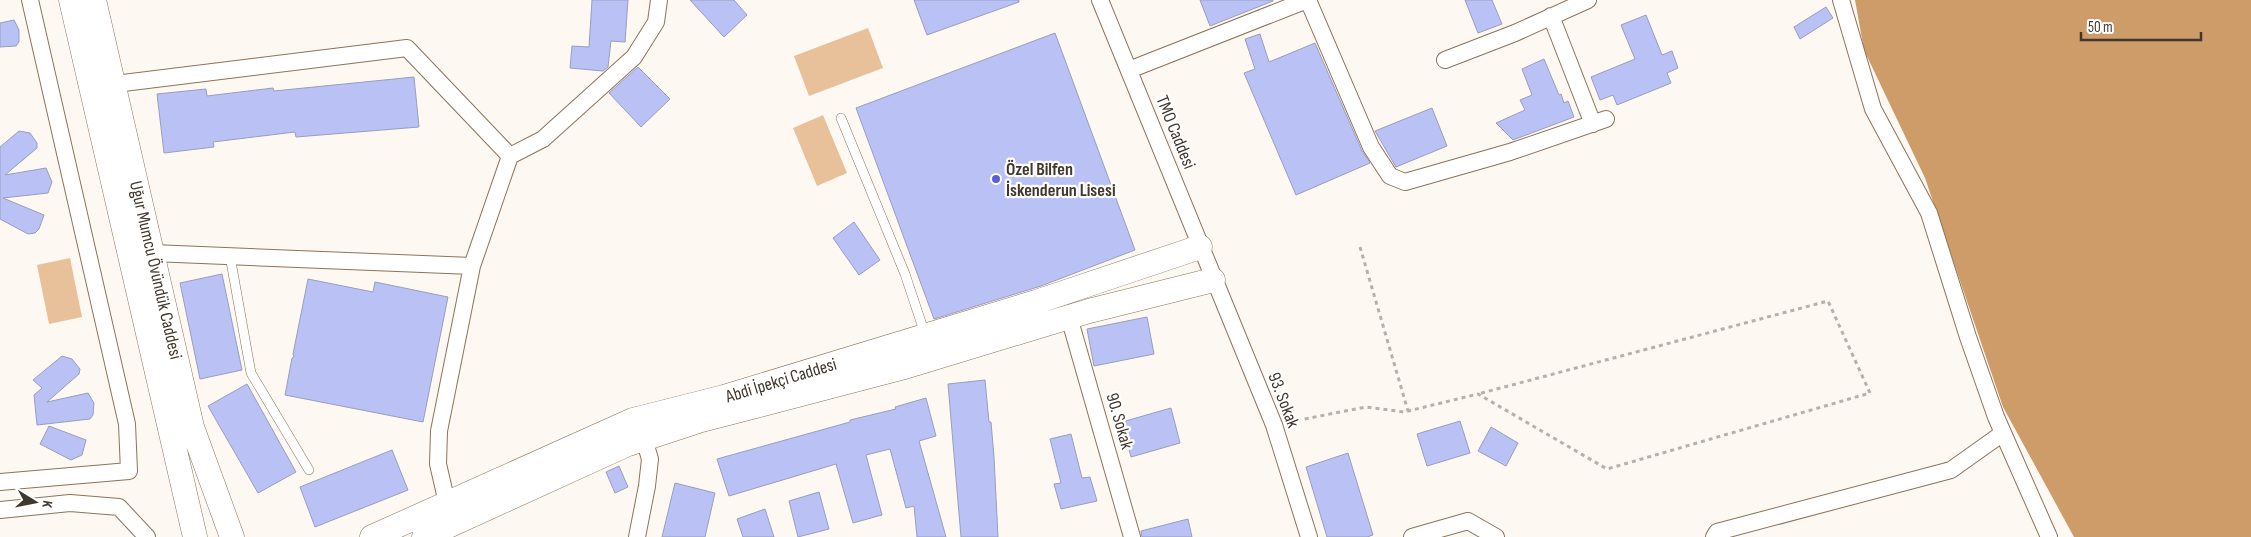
<svg xmlns="http://www.w3.org/2000/svg" width="2251" height="537" font-family="'Sofia Sans Condensed',sans-serif">
<rect width="100%" height="100%" fill="#fef8f3"/>
<!-- green -->
<path fill="#e8c099" d="M868 28 883 68 809 96 794 56Z
M823 115 847 173 817 186 793 128Z
M70 258 82 317 49 324 37 265Z"/>
<!-- water -->
<path fill="#cd9c69" d="M1855 0H2251V537H2074L2003 407 1925 178 1864 50Z"/>
<!-- building -->
<path fill="#bac2f5" stroke="#989dbf" d="M592 0H628L625 42 611 41 608 67 603 71 570 68 572 46 589 47Z
M690 0H734L747 15 724 37Z
M914 0H1019V2L927 35Z
M1200 0H1273V1L1210 26Z
M1465 0H1492L1502 24 1478 33Z
M1826 7 1833 18 1800 39 1794 27Z
M1646 15 1662 55 1672 51 1678 68 1667 73 1671 83 1617 105 1613 95 1600 100 1591 77 1635 59 1621 25Z
M14 20 19 30V42L16 46 0 47V23Z
M1055 33 1135 250 1041 286 934 319 856 108Z
M1260 34 1269 62 1315 43 1362 151 1370 163 1296 195 1244 73 1255 69 1245 39Z
M1544 59 1559 95 1561 94 1564 103 1568 101 1574 117 1513 140 1496 123 1525 110 1520 100 1532 95 1522 69Z
M638 67 670 99 641 127 609 93Z
M414 77 419 127 296 137 295 132 213 142 214 147 164 153 157 94 206 89 207 96 273 88 274 91Z
M1432 108 1447 146 1396 167 1375 131Z
M19 131 30 133 37 143V148L5 175 46 168 52 182 48 193 3 198 44 215 39 229 35 233 28 234 0 219V147Z
M854 222 880 260 859 275 833 238Z
M222 274 242 370 200 379 180 283Z
M308 279 373 292 375 282 448 297 423 422 285 395 292 358 294 357 293 354Z
M1147 317 1154 354 1094 366 1087 329Z
M62 356 72 359 80 369 79 374 47 402 88 393 94 403 93 415 90 419 37 425 34 395 42 388 33 380Z
M985 380 989 422H991L994 457 998 537H961L948 384Z
M247 384 296 472 258 493 208 406Z
M926 398 936 436 919 441 946 537H917L914 506 906 508 890 449 866 455 882 515 853 523 836 464 729 496 717 459 850 422V420L896 409 895 407Z
M1171 408 1180 443 1131 457 1122 422Z
M1460 421 1470 453 1427 466 1417 434Z
M49 426 86 440 82 455 71 460 40 444Z
M1491 427 1518 443 1506 466 1478 451Z
M1071 434 1082 478 1090 477 1097 501 1061 509 1054 484 1061 483 1050 439Z
M392 450 408 490 315 527 300 487Z
M1348 453 1373 535 1367 537H1327L1306 467Z
M619 466 628 487 615 493 606 472Z
M675 483 715 493 705 537H662Z
M819 492 829 529 798 537 789 501Z
M765 509 774 537H743L737 519Z
M1188 519 1192 537H1142L1141 531Z"/>
<g fill="none" stroke-linecap="round" stroke-linejoin="round">
<defs>
<path id="lane" d="M841 118 905 274 925 334
M230 256 251 373 309 470"/>
<path id="street" d="M1100 0 1274 425 1309 537
M1308 0 1371 147 1390 176 1405 182 1510 152 1606 119
M1841 0 1873 109 1929 213 1968 337 1996 417 2049 537
M1551 16 1593 124
M1445 60 1515 33 1588 0
M1129 70 1307 0
M115 84 407 48 510 156
M152 253 472 266 510 156 543 139 634 57 656 22 659 0
M1069 317 1132 537
M0 482 129 471 127 424 30 0
M447 503 438 464 439 431 472 266
M0 510 70 503 119 507 147 537
M637 537 647 486 650 459 644 439
M1412 537 1468 521 1496 537
M1714 537 1717 532 1951 470 2003 433"/>
<path id="secondary" d="M71 0 195 537
M94 0 192 427 232 537
M372 537 633 420 724 397 1036 302 1200 247
M424 537 628 444 698 421 901 368 1089 311 1213 280"/>
</defs>
<!-- lane casing -->
<use href="#lane" stroke="#8c7359" stroke-width="10"/>
<!-- street casing -->
<use href="#street" stroke="#8c7359" stroke-width="18"/>
<!-- secondary casing -->
<use href="#secondary" stroke="#8c7359" stroke-width="25"/>
<!-- path -->
<path stroke="#b8b0a9" stroke-width="3" stroke-dasharray="4 4" stroke-linecap="butt" d="M1360 247 1408 411
M1289 422 1366 407 1404 412 1478 394 1607 469 1870 393 1828 301 1478 394"/>
<!-- lane -->
<use href="#lane" stroke="#fff" stroke-width="9"/>
<!-- street -->
<use href="#street" stroke="#fff" stroke-width="16"/>
<!-- secondary -->
<use href="#secondary" stroke="#fff" stroke-width="24"/>
</g>
<!-- markers -->
<circle fill="#5c5fd6" stroke="#fff" stroke-width="2" cx="996" cy="179" r="5"/>
<g text-anchor="middle" stroke-width="4.5" stroke-linejoin="round" paint-order="stroke">
<!-- street labels -->
<g font-size="18" fill="#42372c" stroke="#fff">
<text transform="translate(1176 132) rotate(68)" y="6">TMO Caddesi</text>
<text transform="translate(156 270) rotate(77)" y="6">Uğur Mumcu Övündük Caddesi</text>
<text transform="translate(781 380) rotate(-17)" y="6">Abdi İpekçi Caddesi</text>
<text transform="translate(1284 400) rotate(69)" y="6">93. Sokak</text>
<text transform="translate(1120 421) rotate(74)" y="6">90. Sokak</text>
</g>
<!-- poi labels -->
<g font-size="18" font-weight="bold" fill="#42372c" stroke="#fff" text-anchor="start">
<text x="1006" y="175">Özel Bilfen<tspan x="1006" dy="21">İskenderun Lisesi</tspan></text>
</g>
</g>
<!-- north arrow -->
<g transform="translate(35 502) rotate(100)" stroke="#ffffff" stroke-width="4" paint-order="stroke">
<path d="M0-4L9 19L0 12L-9 19Z" fill="#42372c"/>
<text y="-8" font-size="14" font-weight="bold" text-anchor="middle" fill="#42372c">K</text>
</g>
<!-- scale -->
<path d="M2081 32v8h120v-8" fill="none" stroke="#42372c" stroke-width="2.5"/>
<text x="2088" y="32" font-size="15" fill="#42372c" stroke="#ffffff" stroke-width="4" paint-order="stroke">50 m</text>
</svg>
